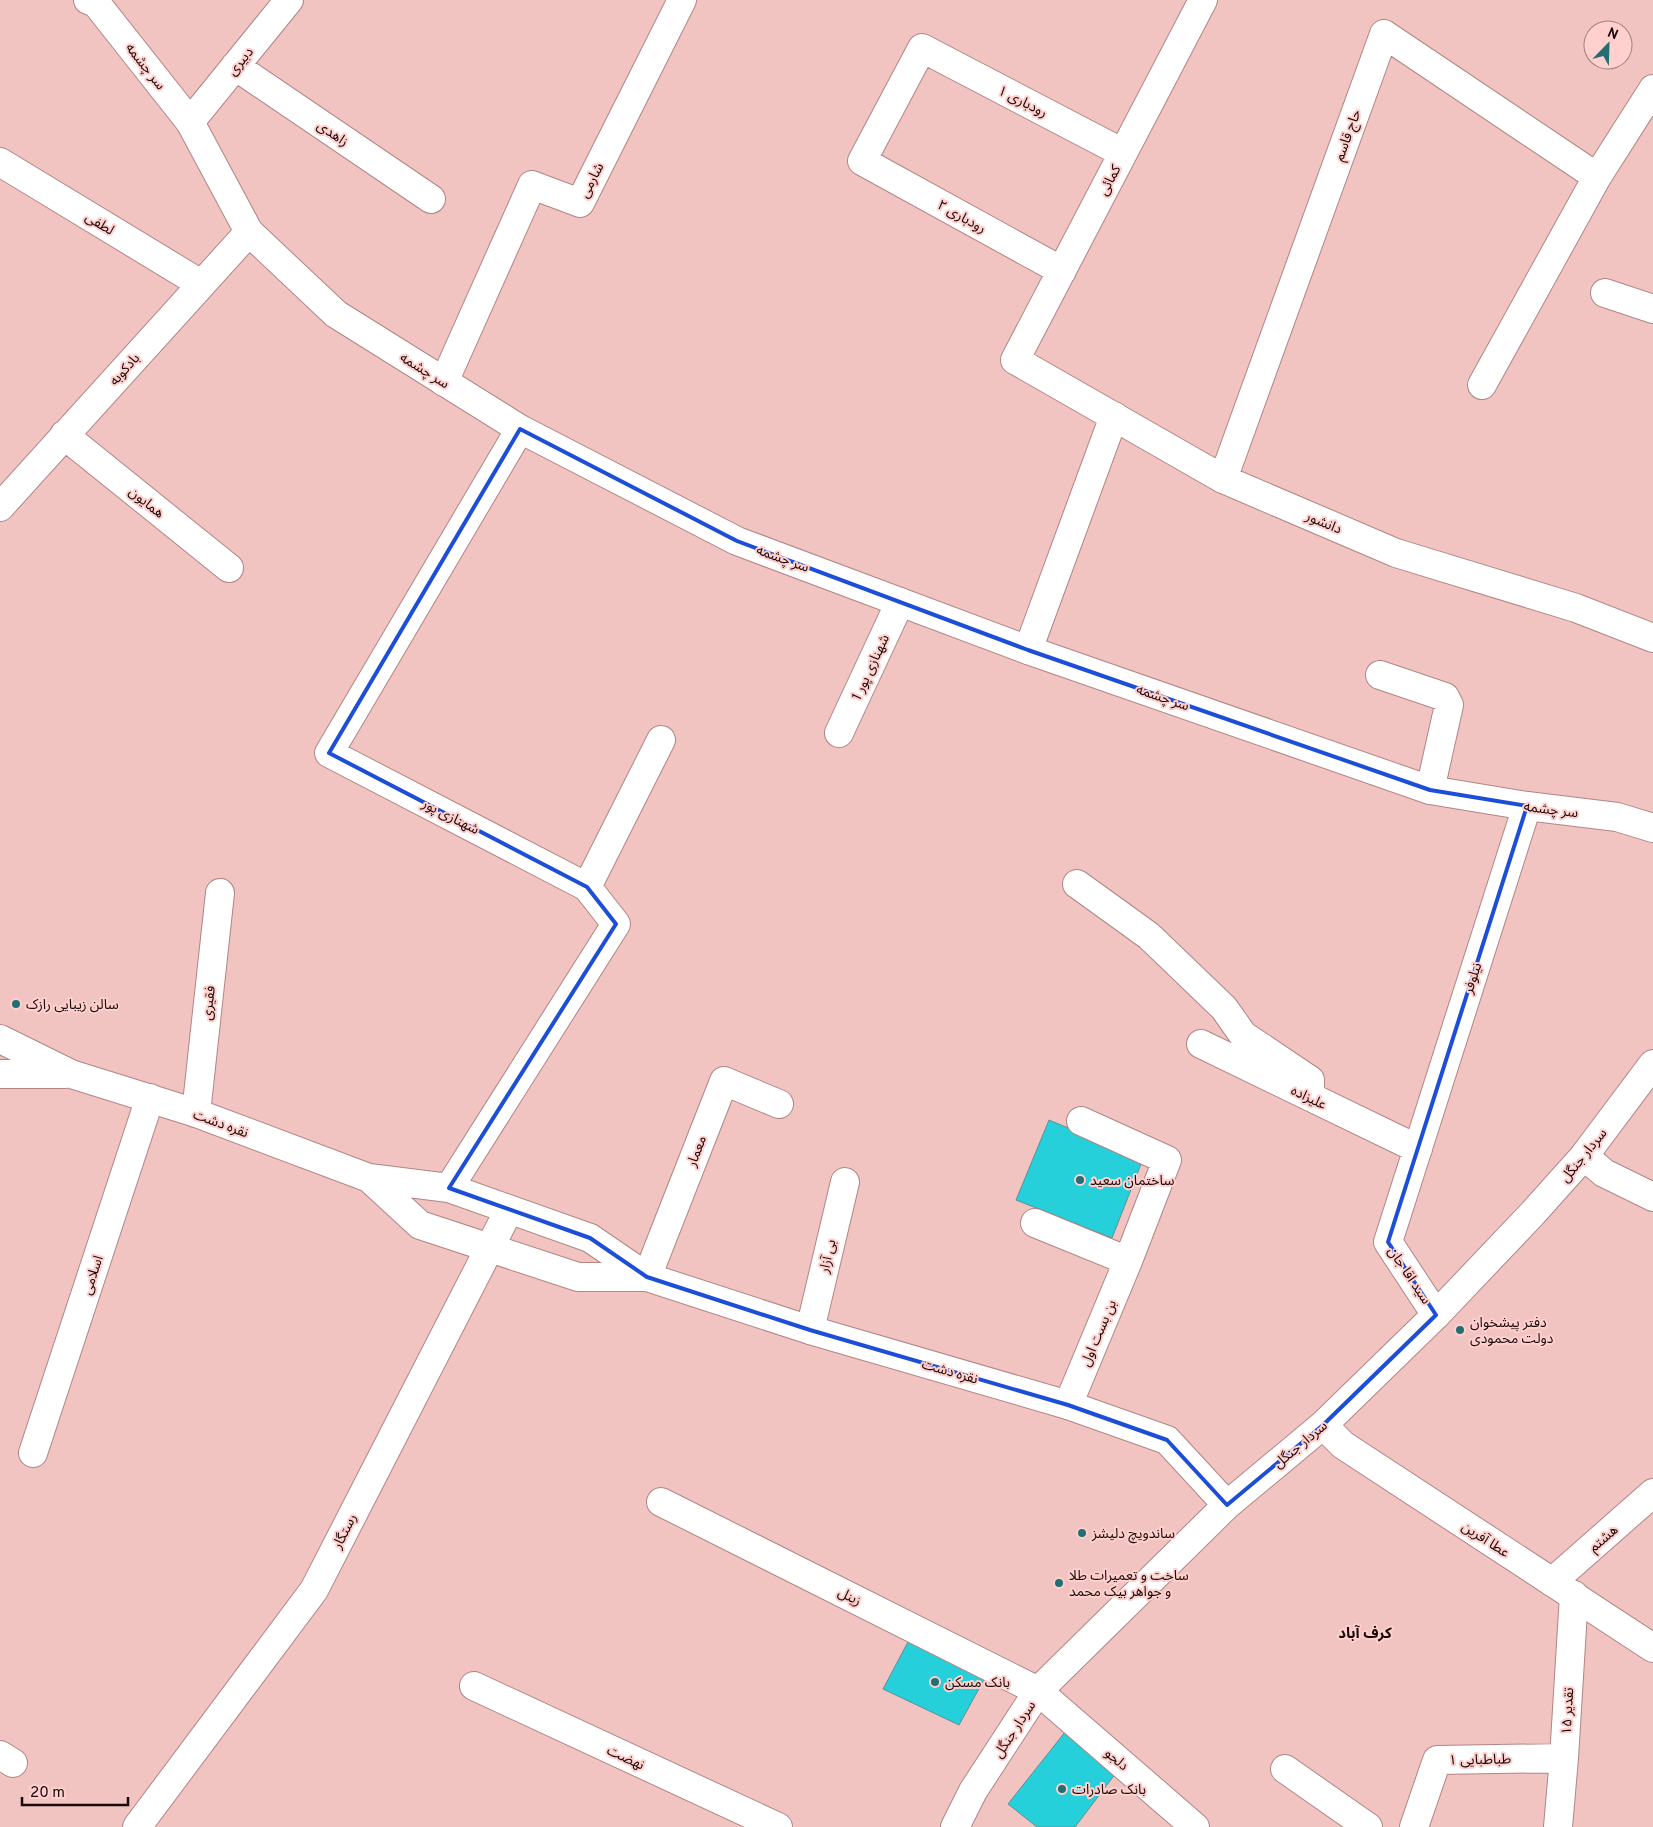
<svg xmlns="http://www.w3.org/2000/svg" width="1653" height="1827" font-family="Overpass,'Noto Sans Arabic',sans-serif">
<rect width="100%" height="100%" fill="#f1c3c1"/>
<!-- building -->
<path fill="#25d0da" stroke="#5f9094" d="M1049 1120 1143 1159 1112 1238 1016 1200Z
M909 1640 986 1676 959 1725 883 1689Z
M1069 1727 1116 1773 1075 1827H1037L1008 1804Z"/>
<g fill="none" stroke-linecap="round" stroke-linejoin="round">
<defs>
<path id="street" d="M1203 0 1015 360 1223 479 1396 553 1576 608 1653 638
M235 66 431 199
M190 122 289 0
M0 162 201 284
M1062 271 862 161 922 48 1123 153
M1605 293 1653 309
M444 382 532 185 580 203 682 0
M1482 385 1597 177 1653 89
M64 435 229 568
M1223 479 1384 34 1597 177
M0 507 249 232
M1028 650 1114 416
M1380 675 1445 697 1449 705 1430 790
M839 733 900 602
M1077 884 1149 936 1224 1008 1243 1035 1310 1080V1097
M587 887 661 740
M1201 1044 1418 1149
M196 1113 220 893
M1584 1156 1604 1173 1653 1197
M449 1188 616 924 587 887 329 753 520 429
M1035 1223 1128 1261
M647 1277 724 1081 779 1104
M1436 1315 1388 1242 1527 806
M810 1330 845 1182
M1068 1405 1128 1261 1167 1160 1081 1121
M33 1453 150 1098
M661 1502 1038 1691 1195 1827
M1552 1582 1653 1493
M474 1686 778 1827
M0 1755 13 1763
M1285 1769 1368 1827
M137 1827 314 1590 509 1210
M1414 1827 1437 1760 1564 1758
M1558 1827 1564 1758 1574 1595"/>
<path id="secondary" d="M88 0 96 3 190 122 249 232 336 314 520 429 737 541 1028 650 1430 790 1527 806 1617 817 1653 828
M0 1039 71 1074 196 1113 369 1178 449 1188 590 1238 647 1277 810 1330 1068 1405 1167 1440 1227 1505
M0 1074H65
M369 1178 420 1225 578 1277H647
M1323 1425 1343 1445 1653 1648
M955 1827 973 1791 1038 1691 1227 1505 1323 1425 1436 1315 1533 1213 1584 1156 1653 1064"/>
</defs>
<!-- street casing -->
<use href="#street" stroke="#b18684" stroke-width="30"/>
<!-- secondary casing -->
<use href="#secondary" stroke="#b18684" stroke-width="30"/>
<!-- street -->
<use href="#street" stroke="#fff" stroke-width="28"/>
<!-- secondary -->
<use href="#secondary" stroke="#fff" stroke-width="28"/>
</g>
<!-- marked area -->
<path fill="none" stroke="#1d4ed8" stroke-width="4" stroke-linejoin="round" d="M520 429 737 541 1028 650 1430 790 1527 806 1388 1242 1436 1315 1323 1425 1227 1505 1167 1440 1068 1405 810 1330 647 1277 590 1238 449 1188 616 924 587 887 329 753Z"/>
<!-- markers -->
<g fill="#226e73" stroke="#ffd0cd" stroke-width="2">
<circle cx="16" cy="1004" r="5"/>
<circle cx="1080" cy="1180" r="5"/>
<circle cx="1460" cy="1330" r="5"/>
<circle cx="1082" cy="1533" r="5"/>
<circle cx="1059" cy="1583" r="5"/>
<circle cx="935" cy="1682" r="5"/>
<circle cx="1062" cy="1789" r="5"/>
</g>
<g text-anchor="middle" stroke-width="4" stroke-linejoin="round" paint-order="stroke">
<!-- street labels -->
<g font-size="14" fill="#190a0a" stroke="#ffd0cd">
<text transform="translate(240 61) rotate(-51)" y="5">دبیری</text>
<text transform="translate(146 66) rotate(52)" y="5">سر چشمه</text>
<text transform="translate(1023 101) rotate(27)" y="5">رودباری ۱</text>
<text transform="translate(333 133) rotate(34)" y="5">زاهدی</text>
<text transform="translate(1347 135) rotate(-70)" y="5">حاج قاسم</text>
<text transform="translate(591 180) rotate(-63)" y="5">شارمی</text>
<text transform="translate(1109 180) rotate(-62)" y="5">کمائی</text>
<text transform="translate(962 216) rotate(29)" y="5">رودباری ۲</text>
<text transform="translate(100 223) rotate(31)" y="5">لطفی</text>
<text transform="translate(124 369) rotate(-48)" y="5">بادکوبه</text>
<text transform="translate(425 370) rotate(32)" y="5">سر چشمه</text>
<text transform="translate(147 502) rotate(39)" y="5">همایون</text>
<text transform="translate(1324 522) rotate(23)" y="5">دانشور</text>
<text transform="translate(783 558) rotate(20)" y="5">سر چشمه</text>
<text transform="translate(870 667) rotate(-65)" y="5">شهنازی پور 1</text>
<text transform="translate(1163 697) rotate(19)" y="5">سر چشمه</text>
<text transform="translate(1551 809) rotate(7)" y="5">سر چشمه</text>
<text transform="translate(451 816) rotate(27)" y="5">شهنازی پور</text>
<text transform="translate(1472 978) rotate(-72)" y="5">نیلوفر</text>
<text transform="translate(208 1003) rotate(-84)" y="5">فقیری</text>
<text transform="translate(1309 1097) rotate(26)" y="5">علیزاده</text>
<text transform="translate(221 1123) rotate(20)" y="5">نقره دشت</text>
<text transform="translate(696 1151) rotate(-69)" y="5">معمار</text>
<text transform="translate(1583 1155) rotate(-51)" y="5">سردار جنگل</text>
<text transform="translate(827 1256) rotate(-77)" y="5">بی آزار</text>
<text transform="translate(92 1275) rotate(-72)" y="5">اسلامی</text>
<text transform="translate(1410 1275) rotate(56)" y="5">سید اقا جان</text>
<text transform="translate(1098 1333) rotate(-67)" y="5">بن بست اول</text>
<text transform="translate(950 1371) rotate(16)" y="5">نقره دشت</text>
<text transform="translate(1300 1444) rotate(-40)" y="5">سردار جنگل</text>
<text transform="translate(344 1531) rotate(-63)" y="5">رستگار</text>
<text transform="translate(1603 1538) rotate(-41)" y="5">هشتم</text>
<text transform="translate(1486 1539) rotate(33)" y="5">عطا آفرین</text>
<text transform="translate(850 1596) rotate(27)" y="5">زینل</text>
<text transform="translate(1567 1711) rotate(-87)" y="5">تقدیر ۱۵</text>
<text transform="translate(1014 1729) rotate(-57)" y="5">سردار جنگل</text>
<text transform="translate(626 1757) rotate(25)" y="5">نهضت</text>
<text transform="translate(1117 1759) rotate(41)" y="5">دلجو</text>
<text transform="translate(1480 1759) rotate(-1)" y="5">طباطبایی ۱</text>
</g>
<!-- poi labels -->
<g font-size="14" fill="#190a0a" stroke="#ffd0cd" text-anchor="start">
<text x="26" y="1009">سالن زیبایی رازک</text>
<text x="1090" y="1185">ساختمان سعید</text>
<text x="1470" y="1327">دفتر پیشخوان<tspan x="1470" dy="16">دولت محمودی</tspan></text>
<text x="1092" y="1538">ساندویچ دلیشز</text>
<text x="1069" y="1580">ساخت و تعمیرات طلا<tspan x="1069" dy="16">و جواهر بیک محمد</tspan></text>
<text x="945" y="1687">بانک مسکن</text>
<text x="1072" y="1794">بانک صادرات</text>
</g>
<!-- neighbourhood labels -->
<g font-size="15" font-weight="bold" fill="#190a0a" stroke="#ffd0cd">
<text x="1365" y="1638">کرف آباد</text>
</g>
</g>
<!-- north arrow -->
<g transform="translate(1608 45) rotate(23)"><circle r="24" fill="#ffd0cd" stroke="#a3817f"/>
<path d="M0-4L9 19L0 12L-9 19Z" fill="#226e73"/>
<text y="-8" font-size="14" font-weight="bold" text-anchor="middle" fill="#190a0a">N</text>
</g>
<!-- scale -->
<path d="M22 1797v8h106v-8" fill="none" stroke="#190a0a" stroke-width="2.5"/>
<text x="30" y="1797" font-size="15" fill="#190a0a" stroke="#ffd0cd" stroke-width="4" paint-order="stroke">20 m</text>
</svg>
